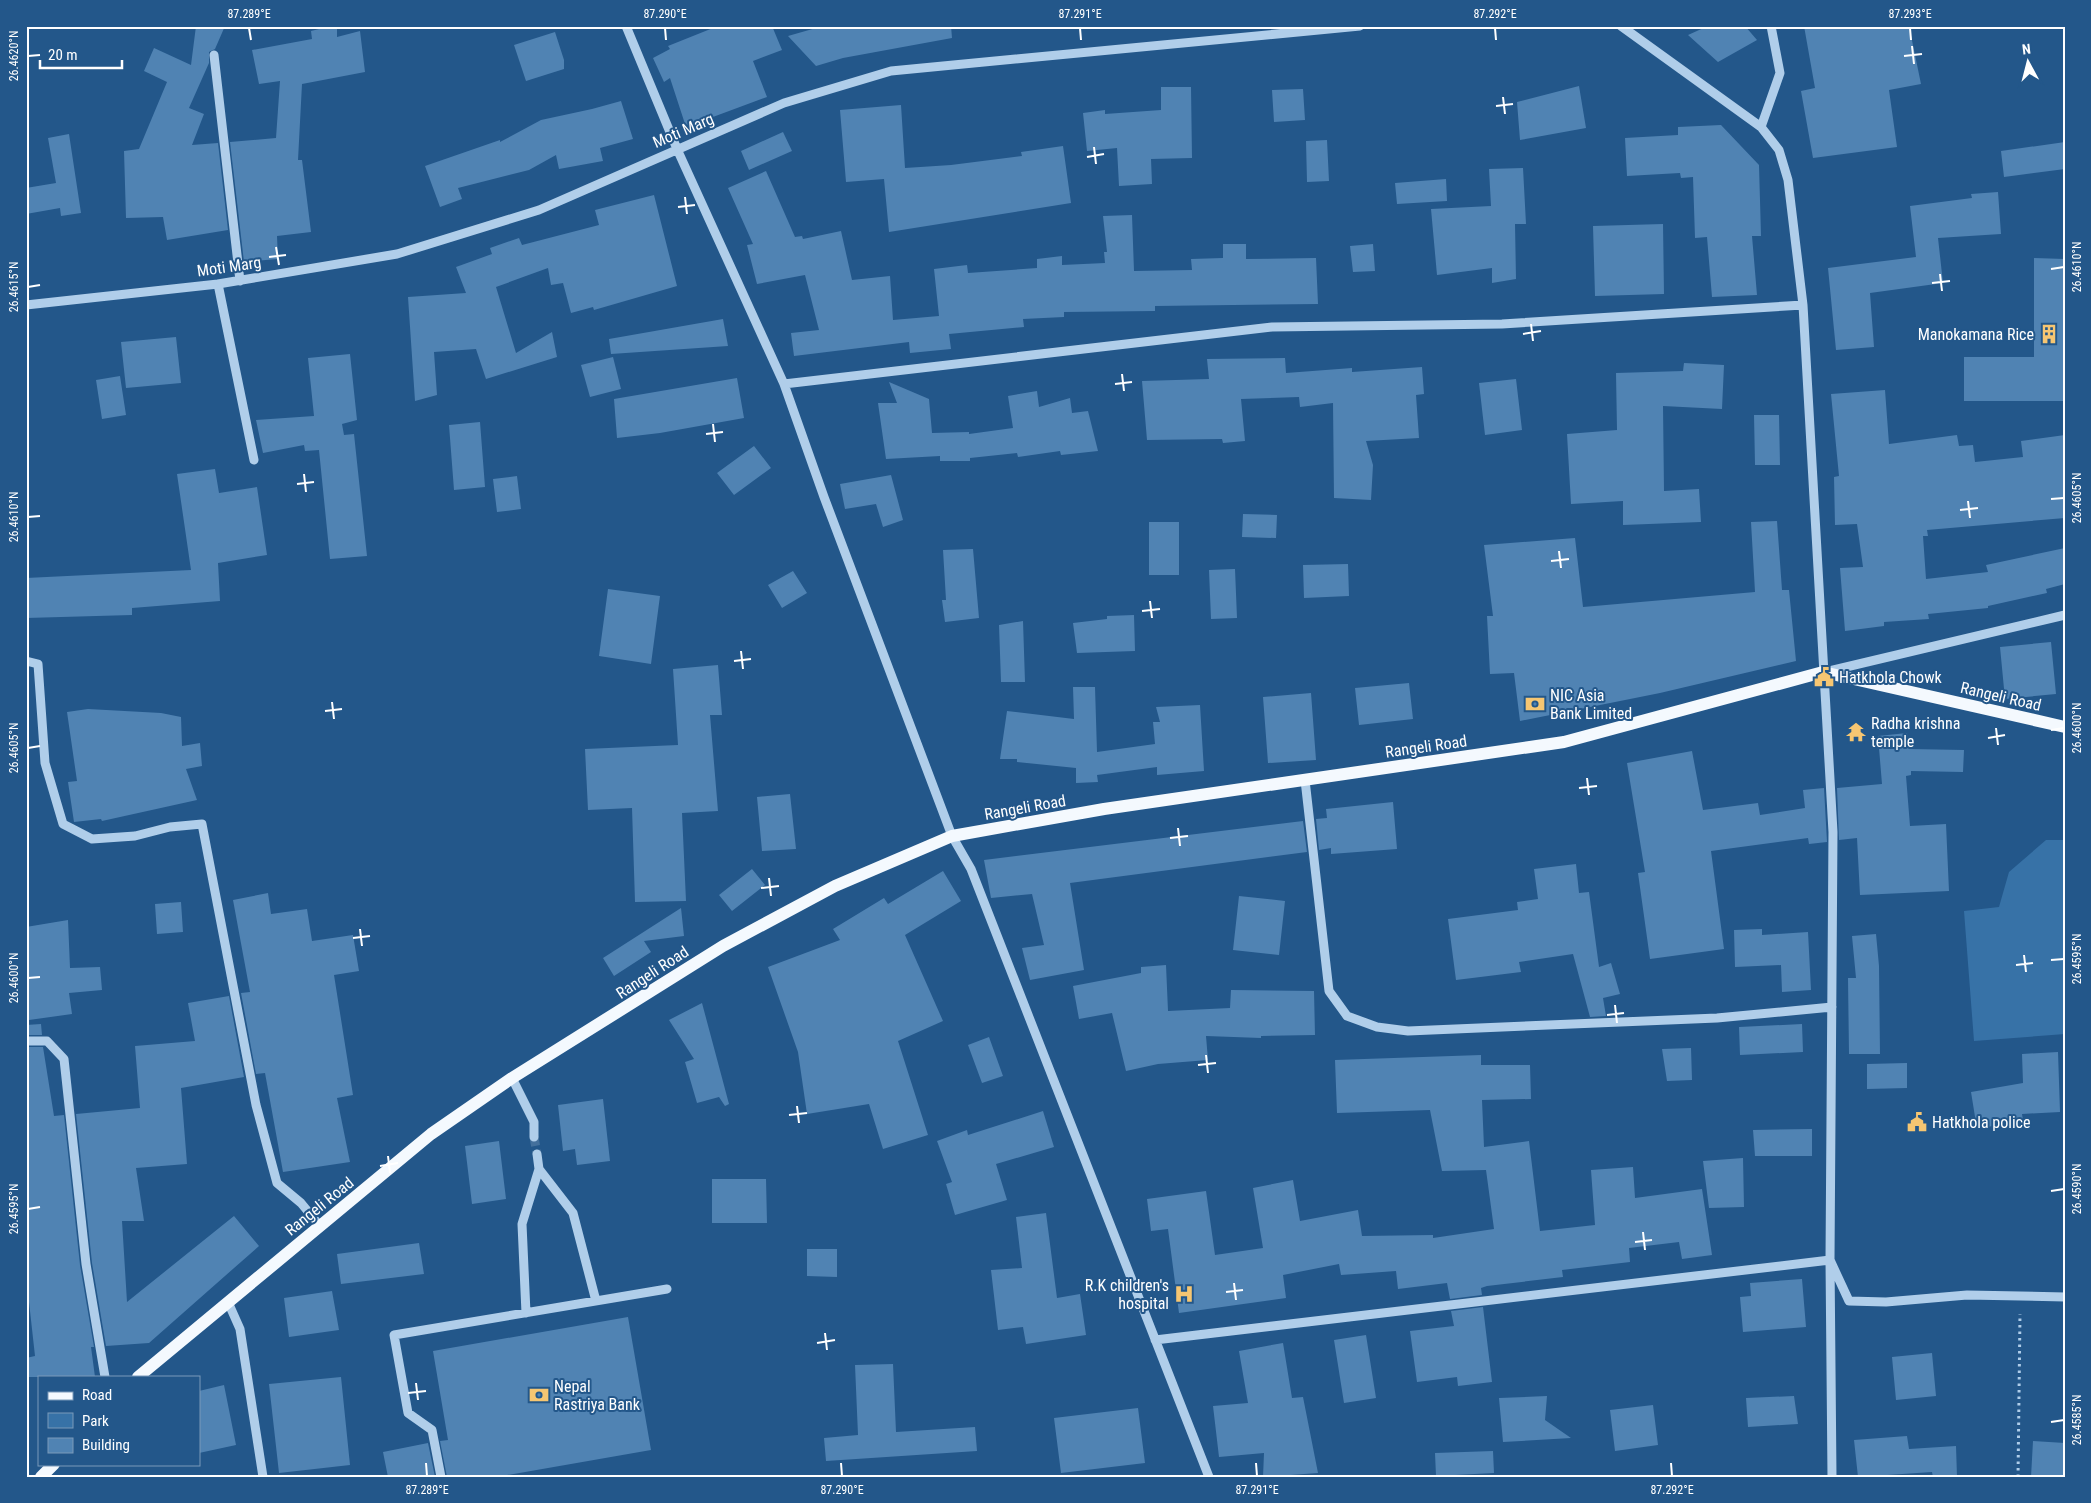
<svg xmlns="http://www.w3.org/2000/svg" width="2091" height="1503" font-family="'Roboto Condensed',sans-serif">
<rect width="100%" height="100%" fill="#23578a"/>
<!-- green -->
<path fill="#3772a7" d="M2046 840H2065V1034L1974 1041 1964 911 1999 907 2009 872Z"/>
<!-- building -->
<path fill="#5083b3" d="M196 26H225L215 49 209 52V63L189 108 204 114 192 145 218 143 228 230 167 240 163 217 126 218 124 151 139 149 167 82 144 71 154 48 191 65Z
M331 26H337V37L360 31 365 72 302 84 298 160H302L311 232 277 236 278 259 244 262 230 142 276 138 280 81 259 84 252 50 312 39 311 31Z
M718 26H772L782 50 753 61 767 97 686 127 670 78 664 82 653 58 670 49 668 46Z
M823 26H951L952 38 843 58 816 66 788 36Z
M1708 26H1745L1757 40 1718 62 1688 35Z
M1804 26H1909L1921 84 1889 90 1897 147 1813 158 1801 91 1815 88Z
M555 32 564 60V69L526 81 514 45Z
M1579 86 1586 128 1520 140 1517 102Z
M1161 87H1191L1192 158 1151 159 1152 184 1119 186 1117 148 1087 151 1083 113 1105 110V114L1161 110Z
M1303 89 1305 120 1274 122 1272 90Z
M621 101 633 139 600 148 603 161 559 169 556 155 529 170 458 188 462 199 440 207 425 166 500 140V142L541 120 592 109Z
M901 105 905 168 951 165 1022 156 1021 152 1063 146 1071 203 889 232 884 179 846 182 840 110Z
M1721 125 1759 165 1761 236H1752L1757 295 1712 297 1707 237 1695 238 1693 177 1681 178 1680 173 1627 176 1625 138 1678 135V127Z
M783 132 792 151 749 170 741 151Z
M69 134 81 213 61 216 60 208 26 214V188L56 183 48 138Z
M1327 140 1329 181 1307 182 1306 141Z
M2065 142V169L2004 177 2001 151Z
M1523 168 1526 224H1515L1516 279 1492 283V268L1437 275 1431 209 1491 206 1489 169Z
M766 171 795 237 802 236 803 239 841 231 852 280 890 276 893 320 939 316 934 269 967 265 968 273 1037 268V259L1062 256V265L1105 263 1104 252H1107L1103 216 1132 215 1134 271 1192 270 1191 259 1223 258V244H1246V259L1316 258 1318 304 1155 306V311L1064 312V317L1023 319 1024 327 949 334 951 349 910 353 909 342 794 356 791 333 819 330 805 275 757 284 747 245 753 244 728 188Z
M1446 179 1447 201 1397 204 1395 183Z
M1998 192 2001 234 1938 238 1943 283 1870 293 1874 347 1836 350 1828 268 1916 257 1910 206 1972 198 1971 194Z
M654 195 677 286 594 310 593 307 571 313 563 283 551 285 548 268 496 287 516 353 552 332 557 357 486 379 476 349 434 352 437 395 415 401 408 297 466 293 456 267 492 254 490 248 519 238 522 245 599 225 595 210Z
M1663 224 1664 294 1595 296 1593 226Z
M1373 244 1375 271 1353 272 1350 246Z
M2034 258 2065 259V401H1964V357H2034Z
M723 319 728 346 611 354 609 339Z
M176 337 181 383 126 388 121 342Z
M350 354 357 420 342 424 344 435 354 434 367 556 330 559 319 450 305 451 304 445 263 453 256 420 314 416 308 358Z
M613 357 621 389 590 397 581 365Z
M1285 358 1286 373 1352 368V372L1422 367 1424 394 1416 395 1419 438 1366 441 1373 465 1371 500 1334 498 1333 403 1300 407 1299 397 1241 399 1245 441 1223 443 1222 439 1147 440 1142 381 1209 379 1207 359Z
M1684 363 1724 365 1722 409 1663 406 1664 491 1699 489 1701 522 1623 525V501L1571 504 1567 434 1617 430 1616 373 1683 371Z
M120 376 126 415 102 419 96 380Z
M737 378 744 418 660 433 617 438 614 399Z
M1516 379 1522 430 1485 435 1479 383Z
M889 382 929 399 932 433 969 432V434L1013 428 1008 396 1037 391 1039 407 1070 398 1072 413 1088 411 1098 451 1061 455 1060 451 1018 457 1017 453 970 458V461H940V456L886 459 878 403H897Z
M1885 390 1889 444 1957 435 1959 446 1973 445 1975 462 2023 457 2021 441 2065 435V518L1927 530 1928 536H1923L1926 579 1988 572 1986 565 2065 548V584L2046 589 2047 593 1988 606V608L1928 614 1929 619 1884 622V626L1845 631 1840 568 1863 567 1857 524 1835 525 1834 477 1839 476 1831 394Z
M1754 415H1779L1780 465H1755Z
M480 422 485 487 454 490 449 425Z
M754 446 771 468 734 495 717 473Z
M215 469 219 493 257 487 267 555 218 563 220 601 132 608V615L26 618V578L191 570 177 474Z
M891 475 903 520 883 527 876 504 845 509 840 484Z
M517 476 521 509 497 512 493 479Z
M1243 514 1277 515 1276 538 1242 537Z
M1777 521 1782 590H1789L1796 661 1660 693 1520 721 1514 673 1490 674 1487 616H1493L1484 545 1575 538 1583 607 1755 592 1751 522Z
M1149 522H1179V575H1149Z
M973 549 979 618 945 622 942 600H946L943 550Z
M1348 564 1349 596 1304 598 1303 565Z
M1235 569 1237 618 1211 619 1209 570Z
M793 571 807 593 782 608 768 585Z
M608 589 660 596 651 664 599 656Z
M1134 615 1135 651 1077 653 1073 623 1107 619V616Z
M1023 621 1025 682H1001L999 625Z
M2051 642 2056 694 2005 699 2000 647Z
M718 665 722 715H710L718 811 682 813 686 901 635 902 632 808 588 810 585 749 678 745 673 669Z
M1409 683 1413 719 1359 725 1355 688Z
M1073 687H1095L1097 752 1155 744 1153 722H1160L1156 707 1200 705 1204 771 1157 775V767L1097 775 1098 782 1076 783V768L1017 762V759H1000L1007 711 1074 719Z
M1311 693 1316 760 1268 763 1263 697Z
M88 709 161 713 181 717 182 746 200 743 202 766 186 769 197 800 102 821 101 819 74 822 68 782 77 781 67 712Z
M1907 733 1909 749 1964 750 1963 772 1911 771V775L1906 776 1910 826 1946 824 1949 891 1860 895 1857 838 1839 840 1837 788 1882 784 1878 736Z
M1692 751 1703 810 1758 803 1760 815 1805 808 1803 790 1824 788 1827 842 1809 844 1808 838 1711 851 1724 949 1650 959 1638 873 1645 872 1627 763Z
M790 794 796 849 762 851 757 797Z
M1393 802 1397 849 1331 854V848L1319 850 1316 819 1327 818 1326 809Z
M1303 821 1307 852 1070 883 1084 970 1030 980 1022 948 1044 945 1032 894 991 898 984 860Z
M1576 864 1579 893 1589 892 1599 967 1611 963 1620 994 1603 998 1606 1016 1590 1017 1573 954 1519 962 1521 972 1456 980 1448 919 1518 910 1517 902 1538 899 1534 869Z
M752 869 765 885 732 911 719 895Z
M943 871 961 901 905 935 943 1021 898 1041 928 1135 883 1149 869 1104 807 1114 798 1052 768 967 840 940 833 929 884 898 888 904Z
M268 893 271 914 307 909 312 941 353 935 359 971 334 975 353 1095 337 1098 350 1162 283 1172 265 1073 256 1074 241 993 250 992 233 900Z
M1239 896 1285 901 1279 955 1233 950Z
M181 902 183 932 157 934 155 904Z
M681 908 684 936 644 941 651 952 614 976 603 958Z
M68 920 70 968 100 967 102 990 69 993 72 1014 29 1020 26 1001V927Z
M1762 929V935L1808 932 1811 990 1782 992 1781 965 1735 967 1734 930Z
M1876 934 1879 966 1880 1054H1849L1848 978H1856L1852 936Z
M1166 965 1168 1011 1230 1008 1231 990 1314 991 1315 1035 1261 1036V1038L1206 1036 1208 1060 1158 1064 1126 1071 1112 1013 1079 1019 1073 986 1141 973V967Z
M229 996 244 1077 181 1088 187 1164 136 1168 144 1221H122L127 1302 234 1216 259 1246 149 1343 106 1346 92 1263 76 1114 140 1108 135 1046 195 1041 188 1003Z
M702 1003 729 1104 725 1106 719 1097 697 1103 685 1062 694 1059 669 1020Z
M41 1024 42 1035H26V1025Z
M1802 1024 1803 1052 1740 1055 1739 1027Z
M989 1037 1003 1076 982 1083 968 1045Z
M26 1047H43L54 1116 64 1115 80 1265 94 1347H91L95 1377H26V1358L35 1356 29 1302H26Z
M1691 1048 1692 1080 1667 1081 1662 1049Z
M2058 1052 2060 1112 2022 1114 2023 1120 1977 1129 1971 1092 2023 1083 2022 1054Z
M1481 1055V1065H1530L1531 1099 1482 1100 1484 1147 1529 1141 1540 1231 1595 1225 1591 1170 1633 1167 1635 1198 1702 1189 1712 1255 1682 1259 1679 1242 1629 1248 1630 1262 1562 1270 1563 1277 1487 1286 1481 1288 1482 1295 1450 1299 1447 1283 1398 1289 1396 1271 1341 1275 1339 1264 1283 1275 1286 1298 1179 1313 1168 1229 1151 1231 1147 1199 1206 1191 1215 1255 1263 1248 1253 1188 1293 1180 1300 1221 1358 1210 1362 1236 1433 1235V1238L1494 1229 1486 1170 1442 1171 1430 1110 1337 1113 1335 1060Z
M1907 1063V1088L1867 1089V1064Z
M603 1099 610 1161 577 1165 575 1149 563 1151 558 1105Z
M1043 1111 1054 1147 996 1164 1007 1200 955 1215 946 1184 952 1182 937 1141 967 1130 968 1135Z
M1812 1129V1156H1755L1753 1130Z
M499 1141 506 1199 472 1204 465 1146Z
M1743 1158 1744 1207 1709 1208 1703 1161Z
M712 1179H766L767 1223H712Z
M1046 1213 1057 1298 1080 1294 1086 1335 1026 1344 1023 1327 998 1330 991 1270 1022 1268 1016 1217Z
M419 1243 424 1274 341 1284 337 1254Z
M807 1249H837V1277L807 1276Z
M1802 1279 1806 1327 1743 1332 1740 1297 1751 1296 1750 1283Z
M332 1291 339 1330 289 1337 284 1298Z
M1483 1307 1492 1382 1458 1386 1457 1377 1417 1382 1410 1331 1454 1326 1451 1311Z
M628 1317 651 1450 496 1477H447L440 1441 448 1440 433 1351Z
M1366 1335 1376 1398 1344 1403 1334 1340Z
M1283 1343 1292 1398 1303 1397 1318 1473 1263 1477 1264 1453 1219 1457 1213 1406 1248 1403 1239 1351Z
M1932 1353 1936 1396 1896 1400 1892 1357Z
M893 1364 896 1432 975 1427 977 1451 826 1461 824 1438 858 1435 855 1365Z
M341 1377 350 1465 279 1473 269 1384Z
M224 1385 236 1445 199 1453V1391Z
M1547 1396 1545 1420 1571 1438 1503 1442 1499 1398Z
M1794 1396 1798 1424 1748 1427 1746 1398Z
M1653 1405 1658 1445 1615 1451 1610 1410Z
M1138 1408 1145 1463 1061 1473 1054 1418Z
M1907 1436 1909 1449 1956 1446 1957 1477H1933L1932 1472 1858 1477 1854 1440Z
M2033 1441 2065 1443 2064 1477H2031Z
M428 1443 435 1477H388L383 1452Z
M1493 1451 1494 1473 1436 1476 1435 1453Z"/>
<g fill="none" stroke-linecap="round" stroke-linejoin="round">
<!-- minor-tunnel -->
<path stroke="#44709c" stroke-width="9" stroke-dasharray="9 4.5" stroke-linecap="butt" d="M534 1137 537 1154"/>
<!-- path -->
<path stroke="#b0ceea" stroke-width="3" stroke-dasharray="2.5 4" stroke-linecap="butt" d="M2018 1477 2020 1314"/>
<!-- minor -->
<path stroke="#b0ceea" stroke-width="9" d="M626 26 677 149 784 384 824 497 952 836 971 869 1209 1477
M1621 26 1761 127 1779 150 1788 180 1803 305 1833 832 1830 1260 1832 1477
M214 55 240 281
M1761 127 1780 73 1771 26
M218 284 254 460
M26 305 218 284 397 254 539 210 784 103 891 71 1360 26
M784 384 1272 327 1502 324 1803 305
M26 661 38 664 45 763 63 824 92 839 135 836 170 827 202 824 256 1105 277 1183 301 1203 320 1226
M1825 672 2065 615
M1305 780 1329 991 1347 1016 1377 1027 1408 1031 1717 1018 1832 1007
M26 1041H47L64 1059 86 1264 105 1377
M512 1078 534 1122V1137
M537 1154 539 1169
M228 1302 240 1329 263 1477
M526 1313 522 1224 539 1169 573 1213 596 1301
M1155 1340 1830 1260 1849 1301 1886 1302 1967 1295 2065 1297
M441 1477 432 1430 408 1413 394 1335 667 1289"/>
<!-- major -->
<path stroke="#f4f9fe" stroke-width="12" d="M138 1377 431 1134 512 1078 723 946 835 886 952 836 1104 809 1564 742 1823 672 2065 727
M41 1477 54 1464"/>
</g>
<!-- ticks -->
<path fill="none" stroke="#fff" stroke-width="2" d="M249 28 251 40M665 28 666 40M1080 28 1081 40M1495 28 1496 40M1910 28 1911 40M1912 46 1914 64M28 56 40 55M1904 56 1922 54M1503 97 1505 114M1496 106 1513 104M1094 147 1096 164M1087 157 1104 154M685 197 687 214M678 207 695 205M276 247 279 265M269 257 286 255M2051 269 2064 267M1940 274 1942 291M1932 283 1950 281M28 287 40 285M1531 324 1533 341M1523 334 1541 331M1122 374 1124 391M1115 384 1132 382M713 424 715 442M706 434 723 432M304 474 306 492M297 484 314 482M2051 499 2064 498M1968 501 1970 518M1960 510 1978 508M28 517 40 516M1559 551 1561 568M1551 561 1569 559M1150 601 1152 618M1142 611 1160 609M741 651 743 669M734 661 751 659M332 702 334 719M325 711 342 709M1996 728 1998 745M2051 730 2064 728M1988 738 2005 735M28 748 40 746M1587 778 1589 795M1579 788 1597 786M1178 828 1180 846M1170 838 1188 836M769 878 771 896M761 888 779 886M360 929 362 946M353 938 370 936M2024 955 2026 972M2051 960 2064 959M2016 965 2033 963M28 978 40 977M1615 1005 1617 1023M1607 1015 1624 1013M1206 1055 1208 1073M1198 1065 1216 1063M797 1106 799 1123M789 1115 807 1113M388 1156 390 1173M380 1166 398 1163M2051 1191 2064 1189M28 1209 40 1207M1643 1232 1645 1250M1635 1242 1652 1240M1234 1283 1236 1300M1226 1292 1243 1290M825 1333 827 1350M817 1343 835 1340M416 1383 418 1400M408 1393 426 1391M2051 1422 2064 1420M426 1463 427 1476M841 1463 842 1476M1256 1463 1257 1476M1671 1463 1672 1476"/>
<!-- icons -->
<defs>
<symbol id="building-bare" viewBox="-9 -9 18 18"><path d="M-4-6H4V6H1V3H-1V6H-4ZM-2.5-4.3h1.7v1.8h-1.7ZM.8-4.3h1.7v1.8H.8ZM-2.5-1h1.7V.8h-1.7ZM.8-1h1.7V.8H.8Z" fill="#f6c672" stroke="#23578a" stroke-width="2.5" paint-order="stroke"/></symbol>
<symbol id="civic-bare" viewBox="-9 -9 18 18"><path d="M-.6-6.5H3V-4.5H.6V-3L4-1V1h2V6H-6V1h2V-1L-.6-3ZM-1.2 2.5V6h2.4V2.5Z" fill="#f6c672" stroke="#23578a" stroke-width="2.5" paint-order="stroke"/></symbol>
<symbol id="bank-bare" viewBox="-9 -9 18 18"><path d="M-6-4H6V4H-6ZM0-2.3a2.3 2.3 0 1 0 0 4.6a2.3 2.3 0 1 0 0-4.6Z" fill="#f6c672" stroke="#23578a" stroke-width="2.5" paint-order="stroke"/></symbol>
<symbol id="temple-bare" viewBox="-9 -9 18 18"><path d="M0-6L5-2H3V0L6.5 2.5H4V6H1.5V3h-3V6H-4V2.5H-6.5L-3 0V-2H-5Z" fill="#f6c672" stroke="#23578a" stroke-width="2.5" paint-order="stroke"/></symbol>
<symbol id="hospital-bare" viewBox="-9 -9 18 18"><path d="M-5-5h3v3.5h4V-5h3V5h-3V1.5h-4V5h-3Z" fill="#f6c672" stroke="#23578a" stroke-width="2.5" paint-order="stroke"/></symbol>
</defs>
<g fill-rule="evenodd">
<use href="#building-bare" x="2035" y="320" width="28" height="28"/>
<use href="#civic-bare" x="1810" y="663" width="28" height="28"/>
<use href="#bank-bare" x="1521" y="690" width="28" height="28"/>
<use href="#temple-bare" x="1842" y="718" width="28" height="28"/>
<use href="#civic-bare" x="1903" y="1108" width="28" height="28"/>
<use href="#hospital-bare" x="1170" y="1280" width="28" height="28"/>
<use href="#bank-bare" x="525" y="1381" width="28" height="28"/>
</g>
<g text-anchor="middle" stroke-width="4" stroke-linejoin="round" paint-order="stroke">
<!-- street labels -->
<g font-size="16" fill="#fff" stroke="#23578a">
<text transform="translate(683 130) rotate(-23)" y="6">Moti Marg</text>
<text transform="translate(229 266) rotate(-8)" y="6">Moti Marg</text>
<text transform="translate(2001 696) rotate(13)" y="6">Rangeli Road</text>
<text transform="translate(1426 746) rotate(-8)" y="6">Rangeli Road</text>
<text transform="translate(1025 807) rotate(-10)" y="6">Rangeli Road</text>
<text transform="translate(652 972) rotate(-33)" y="6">Rangeli Road</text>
<text transform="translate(319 1206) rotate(-39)" y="6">Rangeli Road</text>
</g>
<!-- poi labels -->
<g font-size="16" fill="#fff" stroke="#23578a" text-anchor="start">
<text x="2034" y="340" text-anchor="end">Manokamana Rice</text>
<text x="1839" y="683">Hatkhola Chowk</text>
<text x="1550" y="701">NIC Asia<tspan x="1550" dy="18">Bank Limited</tspan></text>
<text x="1871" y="729">Radha krishna<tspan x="1871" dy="18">temple</tspan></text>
<text x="1932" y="1128">Hatkhola police</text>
<text x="1169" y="1291" text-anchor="end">R.K children's<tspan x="1169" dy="18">hospital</tspan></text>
<text x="554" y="1392">Nepal<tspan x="554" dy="18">Rastriya Bank</tspan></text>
</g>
</g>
<!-- border -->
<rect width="2091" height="1503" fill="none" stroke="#23578a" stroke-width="55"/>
<!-- legend -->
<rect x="38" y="1376" width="162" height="90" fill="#23578a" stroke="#7b9ab9"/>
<rect x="48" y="1392" width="25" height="8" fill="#f4f9fe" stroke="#7b9ab9"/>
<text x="82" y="1400" font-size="15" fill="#ffffff">Road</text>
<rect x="48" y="1413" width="25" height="15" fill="#3772a7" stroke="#7b9ab9"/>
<text x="82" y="1426" font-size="15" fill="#ffffff">Park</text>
<rect x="48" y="1438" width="25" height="15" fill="#5083b3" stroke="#7b9ab9"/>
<text x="82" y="1450" font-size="15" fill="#ffffff">Building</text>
<!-- north arrow -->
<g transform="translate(2028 62) rotate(353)" stroke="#23578a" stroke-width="4" paint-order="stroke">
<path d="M0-4L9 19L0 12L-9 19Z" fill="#ffffff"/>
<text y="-8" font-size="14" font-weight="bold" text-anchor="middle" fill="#ffffff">N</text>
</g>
<!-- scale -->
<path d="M40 60v8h82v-8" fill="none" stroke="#ffffff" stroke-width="2.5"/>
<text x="48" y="60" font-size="15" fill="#ffffff" stroke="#23578a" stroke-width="4" paint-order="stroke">20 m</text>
<rect x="28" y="28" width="2036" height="1448" fill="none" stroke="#fff" stroke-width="2"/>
<g font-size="12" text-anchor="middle" fill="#fff">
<text x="249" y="18">87.289°E</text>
<text x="665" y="18">87.290°E</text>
<text x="1080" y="18">87.291°E</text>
<text x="1495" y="18">87.292°E</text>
<text x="1910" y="18">87.293°E</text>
<text transform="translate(14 56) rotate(-90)" y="4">26.4620°N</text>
<text transform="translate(2077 267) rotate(-90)" y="4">26.4610°N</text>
<text transform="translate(14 287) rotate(-90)" y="4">26.4615°N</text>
<text transform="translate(2077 498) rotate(-90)" y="4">26.4605°N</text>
<text transform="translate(14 517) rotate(-90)" y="4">26.4610°N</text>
<text transform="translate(2077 728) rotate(-90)" y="4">26.4600°N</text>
<text transform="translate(14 748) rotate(-90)" y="4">26.4605°N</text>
<text transform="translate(2077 959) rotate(-90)" y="4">26.4595°N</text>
<text transform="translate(14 978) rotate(-90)" y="4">26.4600°N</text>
<text transform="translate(2077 1189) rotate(-90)" y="4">26.4590°N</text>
<text transform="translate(14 1209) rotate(-90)" y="4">26.4595°N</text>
<text transform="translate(2077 1420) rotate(-90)" y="4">26.4585°N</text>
<text x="427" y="1494">87.289°E</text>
<text x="842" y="1494">87.290°E</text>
<text x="1257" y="1494">87.291°E</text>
<text x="1672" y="1494">87.292°E</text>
</g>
</svg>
